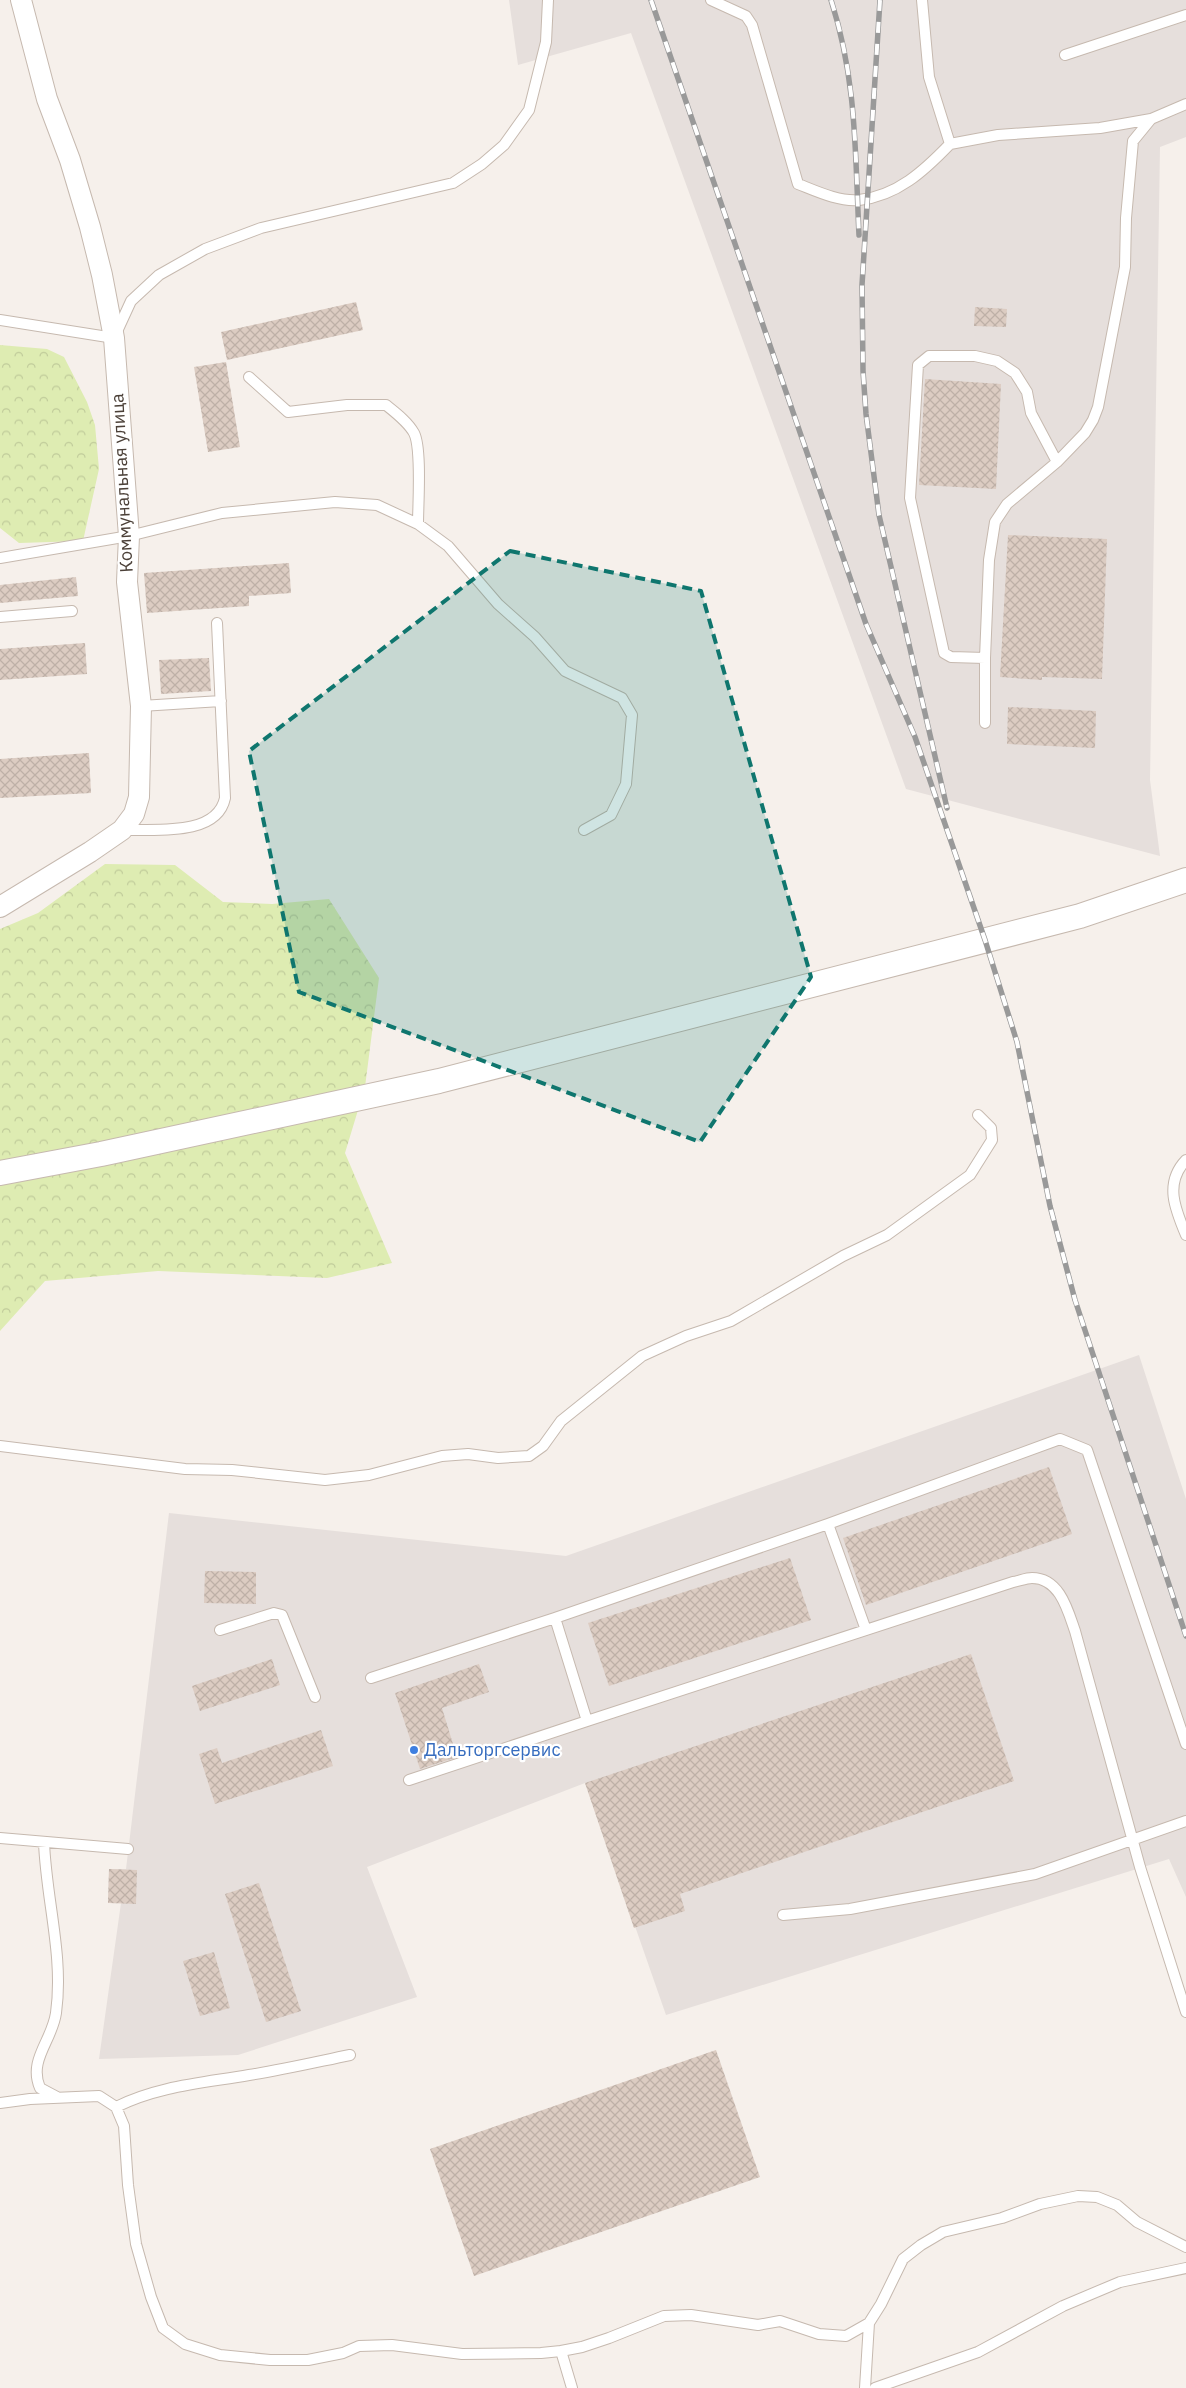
<svg xmlns="http://www.w3.org/2000/svg" width="1186" height="2388" font-family="'IBM Plex Sans',sans-serif">
<defs>
<pattern id="forest-crowns" width="20" height="18" patternUnits="userSpaceOnUse" patternTransform="scale(1.25)"><rect width="20" height="18" fill="#deecb2"/><path d="M2 6a3 3 0 1 1 6 0M12 15a3 3 0 1 1 6 0" fill="none" stroke="#c0cb9a"/></pattern>
<pattern id="building-cross-hatch" width="8" height="8" patternUnits="userSpaceOnUse" patternTransform="scale(1.25)"><rect width="8" height="8" fill="#dcccc2"/><path d="M0 0l8 8M0 8l8-8" fill="none" stroke="#beb0a7"/></pattern>
</defs>
<rect width="100%" height="100%" fill="#f6f0eb"/>
<!-- industrial -->
<path fill="#e6dfdc" d="M509 0H1186V137L1160 147 1150 780 1160 856 906 789 631 33 518 65Z
M1139 1355 1186 1499V1897L1169 1859 666 2015 585 1783 367 1867 417 1997 238 2055 99 2059 121 1903H108L109 1869H126L169 1513 566 1556Z"/>
<!-- forest -->
<path fill="url(#forest-crowns)" d="M0 345 47 349 64 357 87 402 95 425 99 469 83 541 19 543 0 528Z
M105 864 175 865 223 902 272 904 329 899 379 978 365 1087 345 1153 392 1263 327 1278 158 1271 45 1281 0 1331V929L38 913Z"/>
<!-- building -->
<path fill="url(#building-cross-hatch)" d="M356 302 363 330 227 360 221 332Z
M975 307 1007 309 1006 327 974 326Z
M226 362 240 447 208 452 194 367Z
M925 379 1001 384 996 489 919 485Z
M1008 535 1107 539 1102 679 1042 677V680L1000 677Z
M289 563 291 593 249 596V606L147 613 144 573Z
M76 577 78 596 0 603V585Z
M85 643 87 674 0 680V649Z
M209 658 211 691 161 694 159 660Z
M1008 707 1096 711 1095 748 1007 744Z
M89 753 91 793 0 798V759Z
M1049 1467 1072 1534 866 1605 843 1538Z
M790 1558 811 1620 609 1686 588 1623Z
M205 1571 256 1572V1604L204 1603Z
M971 1654 1014 1781 680 1894 685 1911 634 1928 585 1783Z
M272 1659 280 1685 200 1711 192 1686Z
M479 1664 489 1692 442 1708 457 1757 420 1769 395 1693Z
M321 1730 333 1766 215 1804 199 1754 217 1748 222 1763Z
M109 1869 137 1870 136 1904 108 1903Z
M259 1883 301 2011 266 2022 225 1894Z
M214 1952 230 2008 200 2016 183 1961Z
M716 2050 760 2177 474 2276 430 2149Z"/>
<g fill="none" stroke-linecap="round" stroke-linejoin="round">
<defs>
<path id="service" d="M711 0 746 16 752 25 798 184C816 191 839 202 859 200 897 196 924 171 950 144
M922 0 929 77 950 144 998 135 1100 128 1151 119
M1065 55 1186 15
M0 320 114 338 131 301 159 275 205 249 261 228 453 183 482 164 504 145 529 110 546 42 548 0
M249 377 288 412 347 405H386C396 413 408 422 414 433 422 448 418 505 418 524
M1057 462 1031 413 1027 392 1015 373 997 361 975 356H929L918 365 910 498 944 653 951 657 985 658 989 560 995 522 1007 504 1057 462 1085 433 1093 420 1098 407 1125 267 1126 218 1133 141 1151 119 1186 104
M0 558 129 536 222 513 335 502 377 505 418 524 448 546 498 604 535 637 565 671 622 698 632 715 626 784 611 815 584 830
M0 617 72 611
M985 658V723
M141 706 221 701
M123 830C154 829 217 837 225 798L217 623
M1186 1160C1164 1183 1175 1209 1186 1235
M0 1446 185 1469 232 1470 325 1480 369 1475 442 1456 468 1454 498 1458 529 1456 543 1446 561 1421 642 1356 686 1336 731 1321 843 1256 887 1235 970 1175 992 1140 991 1128 978 1115
M828 1524 866 1630
M555 1618 828 1524 1060 1439 1087 1450 1186 1744
M220 1630 274 1613 282 1615 315 1697
M371 1678 555 1618 587 1721 1013 1582C1019 1581 1026 1578 1032 1578 1060 1578 1068 1611 1075 1631L1140 1867 1186 2012
M409 1780 587 1721
M0 1838 128 1849
M44 1842C46 1899 64 1956 56 2013 52 2041 28 2060 40 2088L57 2097
M783 1915 850 1909 1035 1874 1186 1821
M0 2103 30 2099 99 2096 116 2107 124 2126 128 2185 136 2244 151 2297 163 2328 185 2344 220 2355 270 2360H308L343 2353 359 2346 392 2345 462 2354 541 2353 561 2351 572 2388
M116 2107C158 2086 203 2083 249 2075 282 2070 316 2062 350 2055
M561 2351 582 2347 609 2338 664 2316 691 2315 758 2325 780 2321 819 2334 846 2336 869 2323 881 2304 903 2259 921 2245 943 2232 1002 2218 1040 2204 1078 2196 1097 2197 1117 2205 1137 2222 1186 2247
M865 2388 869 2323
M875 2388 978 2352 1063 2306 1120 2282 1186 2268"/>
<path id="minor" d="M0 907 90 852 122 830 134 814 139 797 141 706 127 582 129 536 114 338 102 275 90 227 70 160 47 99 21 0"/>
<path id="tertiary" d="M0 1173 101 1154 439 1081 1080 916 1186 880"/>
</defs>
<!-- service casing -->
<use href="#service" stroke="#c6b9af" stroke-width="12"/>
<!-- minor casing -->
<use href="#minor" stroke="#c6b9af" stroke-width="22"/>
<!-- tertiary casing -->
<use href="#tertiary" stroke="#c6b9af" stroke-width="26"/>
<!-- service -->
<use href="#service" stroke="#fff" stroke-width="10"/>
<!-- minor -->
<use href="#minor" stroke="#fff" stroke-width="20"/>
<!-- tertiary -->
<use href="#tertiary" stroke="#fff" stroke-width="24"/>
<defs>
<path id="rail" d="M651 0 866 624 915 737 985 940 1017 1042 1050 1206 1075 1300 1186 1636
M831 0C857 81 855 152 859 235
M880 0 862 285 863 371 866 414 879 515 947 808"/>
</defs>
<!-- rail casing -->
<use href="#rail" stroke="#999" stroke-width="5.5"/>
<!-- rail -->
<use href="#rail" stroke="#fff" stroke-width="4" stroke-dasharray="11" stroke-linecap="butt"/>
</g>
<!-- marked area -->
<path fill="#0f766e" fill-opacity="0.2" stroke="#0f766e" stroke-width="4" stroke-dasharray="10 6" stroke-linejoin="round" d="M510 551 701 591 811 977 700 1142 299 992 249 751Z"/>
<!-- markers -->
<circle fill="#3f7fe0" stroke="#fff" stroke-width="2" cx="414" cy="1750" r="5"/>
<g text-anchor="middle" stroke-width="4.5" stroke-linejoin="round" paint-order="stroke">
<!-- street labels -->
<g font-size="18" fill="#4b4038" stroke="#fff">
<text transform="translate(122 483) rotate(-93)" y="6">Коммунальная улица</text>
</g>
<!-- shop labels -->
<g font-size="18" fill="#366cbe" stroke="#fff" text-anchor="start">
<text x="424" y="1756">Дальторгсервис</text>
</g>
</g>
</svg>
